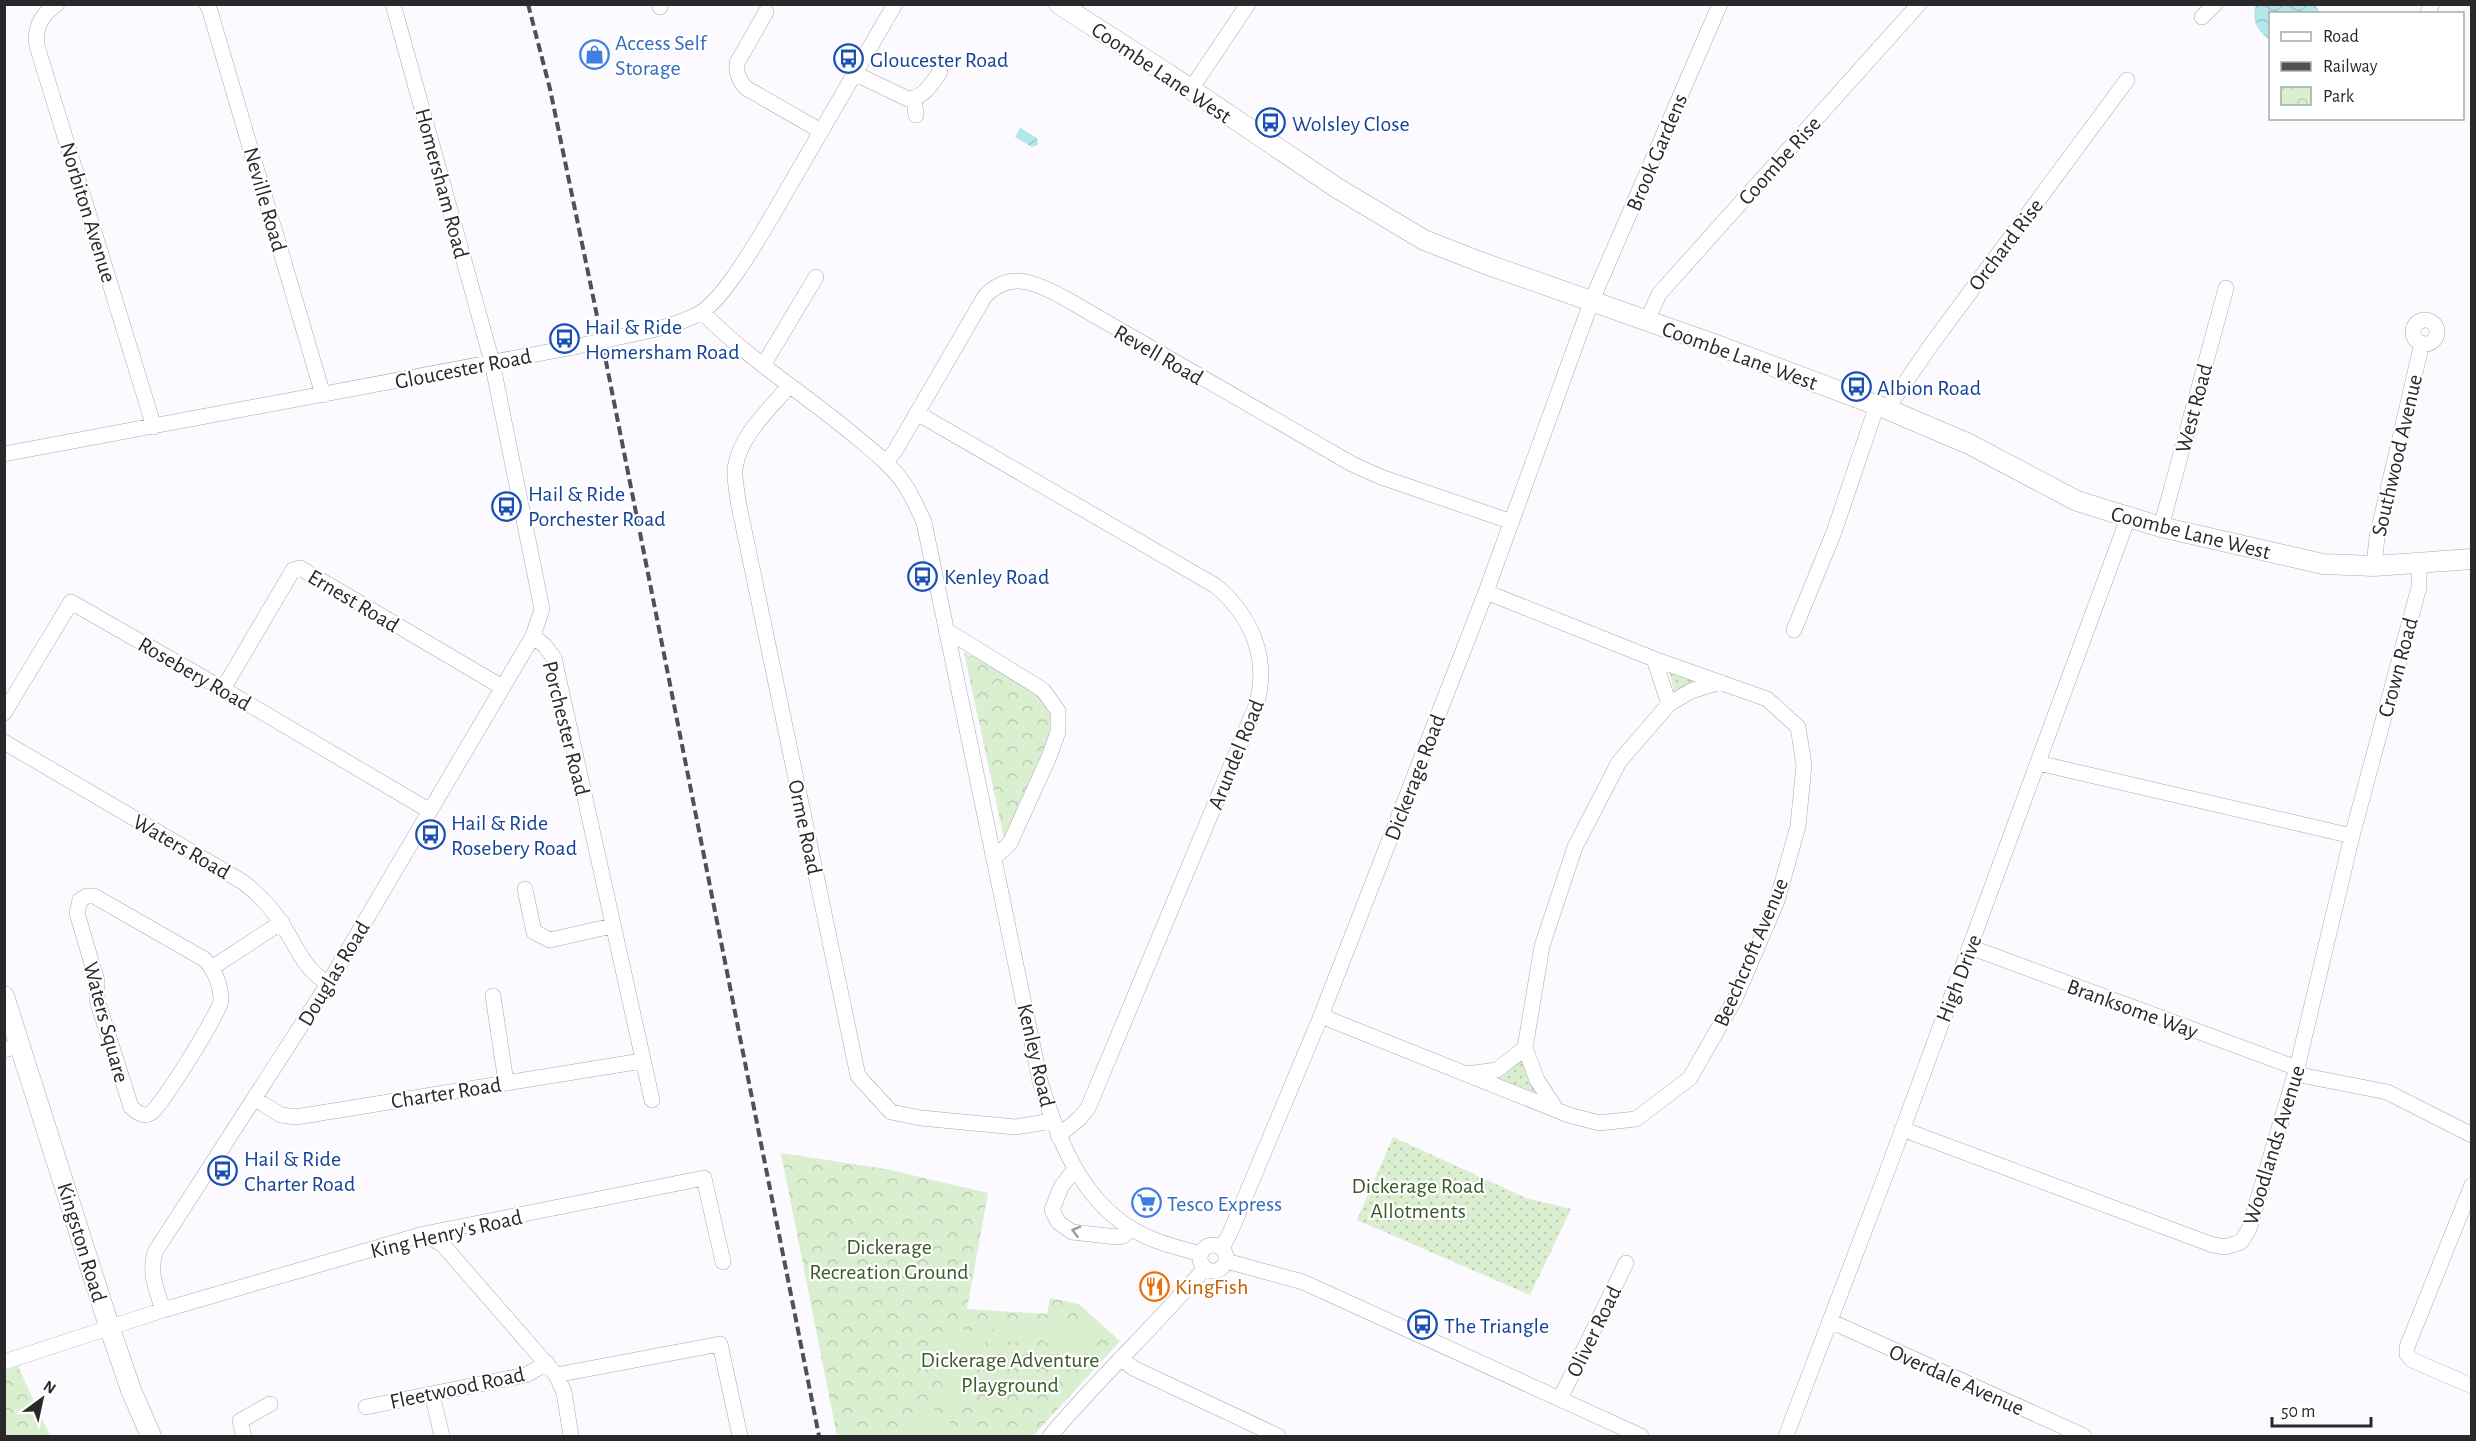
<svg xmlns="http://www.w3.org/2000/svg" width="2476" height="1441" font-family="'Alegreya Sans',sans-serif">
<defs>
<pattern id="grass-dots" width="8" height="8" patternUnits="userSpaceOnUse" patternTransform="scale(1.5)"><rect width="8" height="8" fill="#daeed0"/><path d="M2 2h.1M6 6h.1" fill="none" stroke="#bbccb3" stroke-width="1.8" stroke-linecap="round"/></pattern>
<pattern id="park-crowns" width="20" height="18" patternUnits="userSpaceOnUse" patternTransform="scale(1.5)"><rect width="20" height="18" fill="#daeed0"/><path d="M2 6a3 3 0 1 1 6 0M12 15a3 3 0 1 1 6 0" fill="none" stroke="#bbccb3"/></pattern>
<pattern id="water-waves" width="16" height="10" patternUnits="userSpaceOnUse" patternTransform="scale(1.5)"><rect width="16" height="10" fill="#b4e7ea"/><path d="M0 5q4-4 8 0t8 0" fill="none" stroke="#9bc6c9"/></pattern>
</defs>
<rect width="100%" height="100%" fill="#fcfaff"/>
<!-- grass -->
<path fill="url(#grass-dots)" d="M1669 668 1698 679 1674 693Z
M1523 1057 1536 1093 1497 1078Z
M1393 1137 1526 1198 1571 1209 1530 1295 1357 1220Z"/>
<!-- park -->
<path fill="url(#park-crowns)" d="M964 653C987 661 1049 688 1053 714 1057 738 1015 813 1004 838Z
M781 1153 886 1169 988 1193 967 1309 1047 1314 1050 1298 1079 1304 1120 1341 1033 1436H837Z
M18 1366 50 1436H5L4 1369H11Z"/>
<!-- pitch -->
<path fill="#daeed0" d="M1051 1314 1098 1326 1095 1344H1093L1090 1355 1044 1342 1047 1332 1044 1331Z
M997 1317 1034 1326 1029 1346 992 1337Z
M944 1324 988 1335 973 1385 976 1388 968 1399 947 1400V1386L942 1385 943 1376 939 1375Z
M924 1403 966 1436H898Z"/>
<!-- water -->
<path fill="url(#water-waves)" d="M2256 5H2315L2320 13 2270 14V40C2257 31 2251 20 2256 5Z
M1020 128 1037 138 1038 145 1032 147 1015 137Z"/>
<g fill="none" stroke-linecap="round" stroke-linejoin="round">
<defs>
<path id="minor" d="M57 4C42 14 34 28 37 46L154 427
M207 4 210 11 323 395
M660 4V7
M766 12 737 63C736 74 739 80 746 88L821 131
M2427 14 2432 4
M2202 17 2215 4
M856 74 908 99C924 98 932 83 940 72
M1191 89 1248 4
M914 98 916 115
M702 312C746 357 800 391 849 431 869 448 891 464 905 485 913 497 918 510 924 522L1040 1081C1061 1147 1086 1215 1157 1241 1171 1246 1186 1250 1201 1254
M2413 332a12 12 0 1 1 24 0a12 12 0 1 1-24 0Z
M1647 321 1659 294 1919 4
M629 335C653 330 678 325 700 313 722 300 751 251 765 228L895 4
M764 364 816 277
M789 386C769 410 740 435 735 468 734 478 737 490 738 501L858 1076 891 1112 921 1118 1015 1127 1052 1121
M1887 409 1931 345 2127 80
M917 413 1216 586C1252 617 1270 659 1256 706L1088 1108 1080 1118 1058 1136
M4 454 574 347
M886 462 895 451 985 296C1010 271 1034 282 1061 296L1352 464 1381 477 1512 522
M2161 527 2226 288
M2374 566 2377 537 2422 343
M946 630 1043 690 1058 711V732L1049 757 1010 843 994 858
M1794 630 1834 532 1877 405
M533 636 545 646 554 658 652 1100
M223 689 293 570 300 568 502 687
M1669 704 1691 691 1720 682
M4 713 71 602 223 689 430 811
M4 742 243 882C258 894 272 908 282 924 299 950 301 965 328 984
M2038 763 2352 836
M525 889 534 932 550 940 612 926
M87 896H94L204 959C214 968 221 985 221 1000 221 1011 162 1105 151 1113 143 1118 137 1112 131 1107L97 1000V981L77 913 80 900Z
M1970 947 2297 1068
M213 967 282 922
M493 996 506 1082
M1321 1016 1569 1115 1599 1123 1636 1119 1690 1078 1735 999 1777 901 1798 826 1804 765 1798 727 1767 699 1654 659 1486 592
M4 1050 21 1045
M1467 1074 1497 1070 1525 1048
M2295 1074 2387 1092 2472 1135
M255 1099 281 1115 296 1117 642 1061
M1556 1109 1537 1080 1525 1048 1542 946 1575 847 1619 762 1669 704 1654 659
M1902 1129 2213 1245 2225 1247 2241 1242 2249 1229 2297 1068 2352 836 2419 587V563
M1074 1170 1061 1187 1052 1210 1058 1222 1072 1232 1117 1237 1123 1236 1131 1229
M2472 1185 2407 1347V1354L2412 1360 2472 1386
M424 1234 443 1245 556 1375 564 1392 571 1436
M1200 1258a13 13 0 1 1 26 0a13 13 0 1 1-26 0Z
M1222 1248 1230 1233 1321 1016 1486 592 1592 300 1720 4
M1226 1261 1303 1282 1641 1436
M163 1310C156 1288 149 1274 155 1252L328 984 533 636 542 609 492 362 393 4
M1830 1321 2084 1436
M1122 1359 1133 1368 1278 1436
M4 1362 163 1310 424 1234 704 1178 723 1262
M556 1375 720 1344 740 1436
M432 1394 442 1436
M1560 1399 1626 1263
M366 1407 526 1375 547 1363
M244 1436 240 1421 270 1404
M1050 1436C1099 1378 1155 1326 1205 1268
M1786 1436 1886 1174 2128 518"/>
<path id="major" d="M1059 4 1168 74 1337 188 1424 240 1483 263 1719 346 1887 409 1969 444 2077 501 2161 527 2323 564 2374 566 2472 559
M4 996 109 1326 131 1390 151 1436"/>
</defs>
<!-- minor casing -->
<use href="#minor" stroke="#aaa8ae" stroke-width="16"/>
<!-- major casing -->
<use href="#major" stroke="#aaa8ae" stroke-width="21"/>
<!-- minor -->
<use href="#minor" stroke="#fff" stroke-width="15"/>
<!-- major -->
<use href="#major" stroke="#fff" stroke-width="20"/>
<!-- rail -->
<path stroke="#515053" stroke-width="4" stroke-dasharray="9 4.5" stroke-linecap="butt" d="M528 4 550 89 595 306 819 1436"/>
<defs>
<path id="minor-bridge" d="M574 347 629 335"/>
</defs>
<!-- minor-bridge casing -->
<use href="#minor-bridge" stroke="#aaa8ae" stroke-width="16" stroke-linecap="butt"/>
<!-- minor-bridge -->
<use href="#minor-bridge" stroke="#fff" stroke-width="15"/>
</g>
<!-- one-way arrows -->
<defs><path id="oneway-chevron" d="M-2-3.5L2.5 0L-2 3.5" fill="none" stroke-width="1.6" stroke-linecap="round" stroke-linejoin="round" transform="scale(1.5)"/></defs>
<use stroke="#9f9e9f" href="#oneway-chevron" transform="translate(1076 1231) rotate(-166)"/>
<!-- icons -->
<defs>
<symbol id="shop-ring" viewBox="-11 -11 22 22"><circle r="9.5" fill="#fff" stroke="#3f7fe0" stroke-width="1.5"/><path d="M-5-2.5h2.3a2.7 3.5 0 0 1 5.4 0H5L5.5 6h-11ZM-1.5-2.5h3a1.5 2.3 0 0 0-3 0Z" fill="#3f7fe0"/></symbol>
<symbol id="bus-ring" viewBox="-11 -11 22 22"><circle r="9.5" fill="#fff" stroke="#1a4fb4" stroke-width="1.5"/><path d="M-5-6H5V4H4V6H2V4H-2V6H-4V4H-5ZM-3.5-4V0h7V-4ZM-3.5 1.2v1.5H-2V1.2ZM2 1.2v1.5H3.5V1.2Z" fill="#1a4fb4"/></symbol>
<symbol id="supermarket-ring" viewBox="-11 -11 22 22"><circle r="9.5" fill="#fff" stroke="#3f7fe0" stroke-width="1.5"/><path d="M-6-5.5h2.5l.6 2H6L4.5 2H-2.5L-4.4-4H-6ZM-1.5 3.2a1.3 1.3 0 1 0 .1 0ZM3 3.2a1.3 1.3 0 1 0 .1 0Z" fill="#3f7fe0"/></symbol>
<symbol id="restaurant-ring" viewBox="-11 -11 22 22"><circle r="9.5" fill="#fff" stroke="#e8710a" stroke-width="1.5"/><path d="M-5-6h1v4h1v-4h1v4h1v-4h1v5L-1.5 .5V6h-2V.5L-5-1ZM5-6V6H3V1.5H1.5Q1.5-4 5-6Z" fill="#e8710a"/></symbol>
</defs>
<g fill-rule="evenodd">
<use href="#shop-ring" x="578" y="38" width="33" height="33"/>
<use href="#bus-ring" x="832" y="42" width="33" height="33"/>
<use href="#bus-ring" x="1254" y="106" width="33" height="33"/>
<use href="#bus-ring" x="548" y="322" width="33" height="33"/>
<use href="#bus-ring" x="1840" y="370" width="33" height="33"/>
<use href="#bus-ring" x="490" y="490" width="33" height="33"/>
<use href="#bus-ring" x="906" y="560" width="33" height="33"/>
<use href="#bus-ring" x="414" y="818" width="33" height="33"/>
<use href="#bus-ring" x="206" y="1154" width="33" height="33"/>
<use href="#supermarket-ring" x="1130" y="1186" width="33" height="33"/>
<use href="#restaurant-ring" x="1138" y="1270" width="33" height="33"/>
<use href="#bus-ring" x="1406" y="1308" width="33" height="33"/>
</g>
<g text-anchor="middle" stroke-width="4.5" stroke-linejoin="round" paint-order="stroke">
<!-- shop labels -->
<g font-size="22" fill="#366cbe" stroke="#fff" text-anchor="start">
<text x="615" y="50">Access Self<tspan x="615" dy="25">Storage</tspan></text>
<text x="1167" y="1211">Tesco Express</text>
</g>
<!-- transit labels -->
<g font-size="22" fill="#164399" stroke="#fff" text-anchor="start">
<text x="870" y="67">Gloucester Road</text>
<text x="1292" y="131">Wolsley Close</text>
<text x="585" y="334">Hail &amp; Ride<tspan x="585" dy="25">Homersham Road</tspan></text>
<text x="1877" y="395">Albion Road</text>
<text x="528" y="501">Hail &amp; Ride<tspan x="528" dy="25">Porchester Road</tspan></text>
<text x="944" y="584">Kenley Road</text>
<text x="451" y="830">Hail &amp; Ride<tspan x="451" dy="25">Rosebery Road</tspan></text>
<text x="244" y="1166">Hail &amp; Ride<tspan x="244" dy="25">Charter Road</tspan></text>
<text x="1444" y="1333">The Triangle</text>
</g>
<!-- street labels -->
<g font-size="22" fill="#29282a" stroke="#fff">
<text transform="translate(1162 72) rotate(34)" y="8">Coombe Lane West</text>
<text transform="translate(1656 152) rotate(-67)" y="8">Brook Gardens</text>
<text transform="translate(1779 160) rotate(-48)" y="8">Coombe Rise</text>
<text transform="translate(443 183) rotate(75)" y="8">Homersham Road</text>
<text transform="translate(266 199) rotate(74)" y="8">Neville Road</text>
<text transform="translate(89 212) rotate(73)" y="8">Norbiton Avenue</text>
<text transform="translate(2005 244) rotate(-53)" y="8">Orchard Rise</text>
<text transform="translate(1159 354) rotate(30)" y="8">Revell Road</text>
<text transform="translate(1740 355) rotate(20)" y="8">Coombe Lane West</text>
<text transform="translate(463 368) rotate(-11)" y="8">Gloucester Road</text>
<text transform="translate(2193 408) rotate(-75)" y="8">West Road</text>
<text transform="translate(2396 455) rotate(-77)" y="8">Southwood Avenue</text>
<text transform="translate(2191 532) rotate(14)" y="8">Coombe Lane West</text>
<text transform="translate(354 600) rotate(31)" y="8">Ernest Road</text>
<text transform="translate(2397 667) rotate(-75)" y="8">Crown Road</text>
<text transform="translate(195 673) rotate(30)" y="8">Rosebery Road</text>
<text transform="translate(567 728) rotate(76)" y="8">Porchester Road</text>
<text transform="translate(1235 754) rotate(-68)" y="8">Arundel Road</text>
<text transform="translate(1414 777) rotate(-69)" y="8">Dickerage Road</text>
<text transform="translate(806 827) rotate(78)" y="8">Orme Road</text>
<text transform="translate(182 846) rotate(30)" y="8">Waters Road</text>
<text transform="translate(1750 952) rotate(-67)" y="8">Beechcroft Avenue</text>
<text transform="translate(333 973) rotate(-59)" y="8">Douglas Road</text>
<text transform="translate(1958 978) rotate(-69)" y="8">High Drive</text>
<text transform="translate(2133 1008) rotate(20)" y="8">Branksome Way</text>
<text transform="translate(107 1022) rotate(75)" y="8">Waters Square</text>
<text transform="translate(1037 1055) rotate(77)" y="8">Kenley Road</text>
<text transform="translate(446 1092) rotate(-9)" y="8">Charter Road</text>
<text transform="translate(2273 1145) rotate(-73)" y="8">Woodlands Avenue</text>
<text transform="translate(446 1233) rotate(-13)" y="8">King Henry's Road</text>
<text transform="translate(83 1242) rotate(73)" y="8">Kingston Road</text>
<text transform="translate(1593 1331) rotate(-64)" y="8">Oliver Road</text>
<text transform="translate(1957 1379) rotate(24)" y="8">Overdale Avenue</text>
<text transform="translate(457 1387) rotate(-12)" y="8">Fleetwood Road</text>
</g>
<!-- park labels -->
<g font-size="22" fill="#3c5a29" stroke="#fff">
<text x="1418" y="1193">Dickerage Road<tspan x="1418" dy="25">Allotments</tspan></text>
<text x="889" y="1254">Dickerage<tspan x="889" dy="25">Recreation Ground</tspan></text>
<text x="1010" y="1367">Dickerage Adventure<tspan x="1010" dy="25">Playground</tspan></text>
</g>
<!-- food labels -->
<g font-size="22" fill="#c56008" stroke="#fff" text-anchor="start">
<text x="1175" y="1294">KingFish</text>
</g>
</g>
<!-- border -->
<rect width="2476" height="1441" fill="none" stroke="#29282a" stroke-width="12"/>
<!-- legend -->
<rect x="2269" y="12" width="195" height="108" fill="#ffffff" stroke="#a9a9aa" stroke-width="1.5"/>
<rect x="2281" y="32" width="30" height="9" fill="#ffffff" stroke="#a9a9aa" stroke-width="1.5"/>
<text x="2323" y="42" font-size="18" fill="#29282a">Road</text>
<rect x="2281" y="62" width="30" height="9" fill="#515053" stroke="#a9a9aa" stroke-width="1.5"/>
<text x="2323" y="72" font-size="18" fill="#29282a">Railway</text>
<rect x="2281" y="87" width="30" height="18" fill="url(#park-crowns)" stroke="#a9a9aa" stroke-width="1.5"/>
<text x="2323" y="102" font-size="18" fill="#29282a">Park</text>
<!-- north arrow -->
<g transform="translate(42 1399) rotate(33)" stroke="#ffffff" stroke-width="4.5" paint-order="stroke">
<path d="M0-4.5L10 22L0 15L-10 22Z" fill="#29282a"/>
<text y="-9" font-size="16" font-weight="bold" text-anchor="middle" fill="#29282a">N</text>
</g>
<!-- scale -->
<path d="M2272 1417v9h99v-9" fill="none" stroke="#29282a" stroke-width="3"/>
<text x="2281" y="1417" font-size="18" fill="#29282a" stroke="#ffffff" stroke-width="4.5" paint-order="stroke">50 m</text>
</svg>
